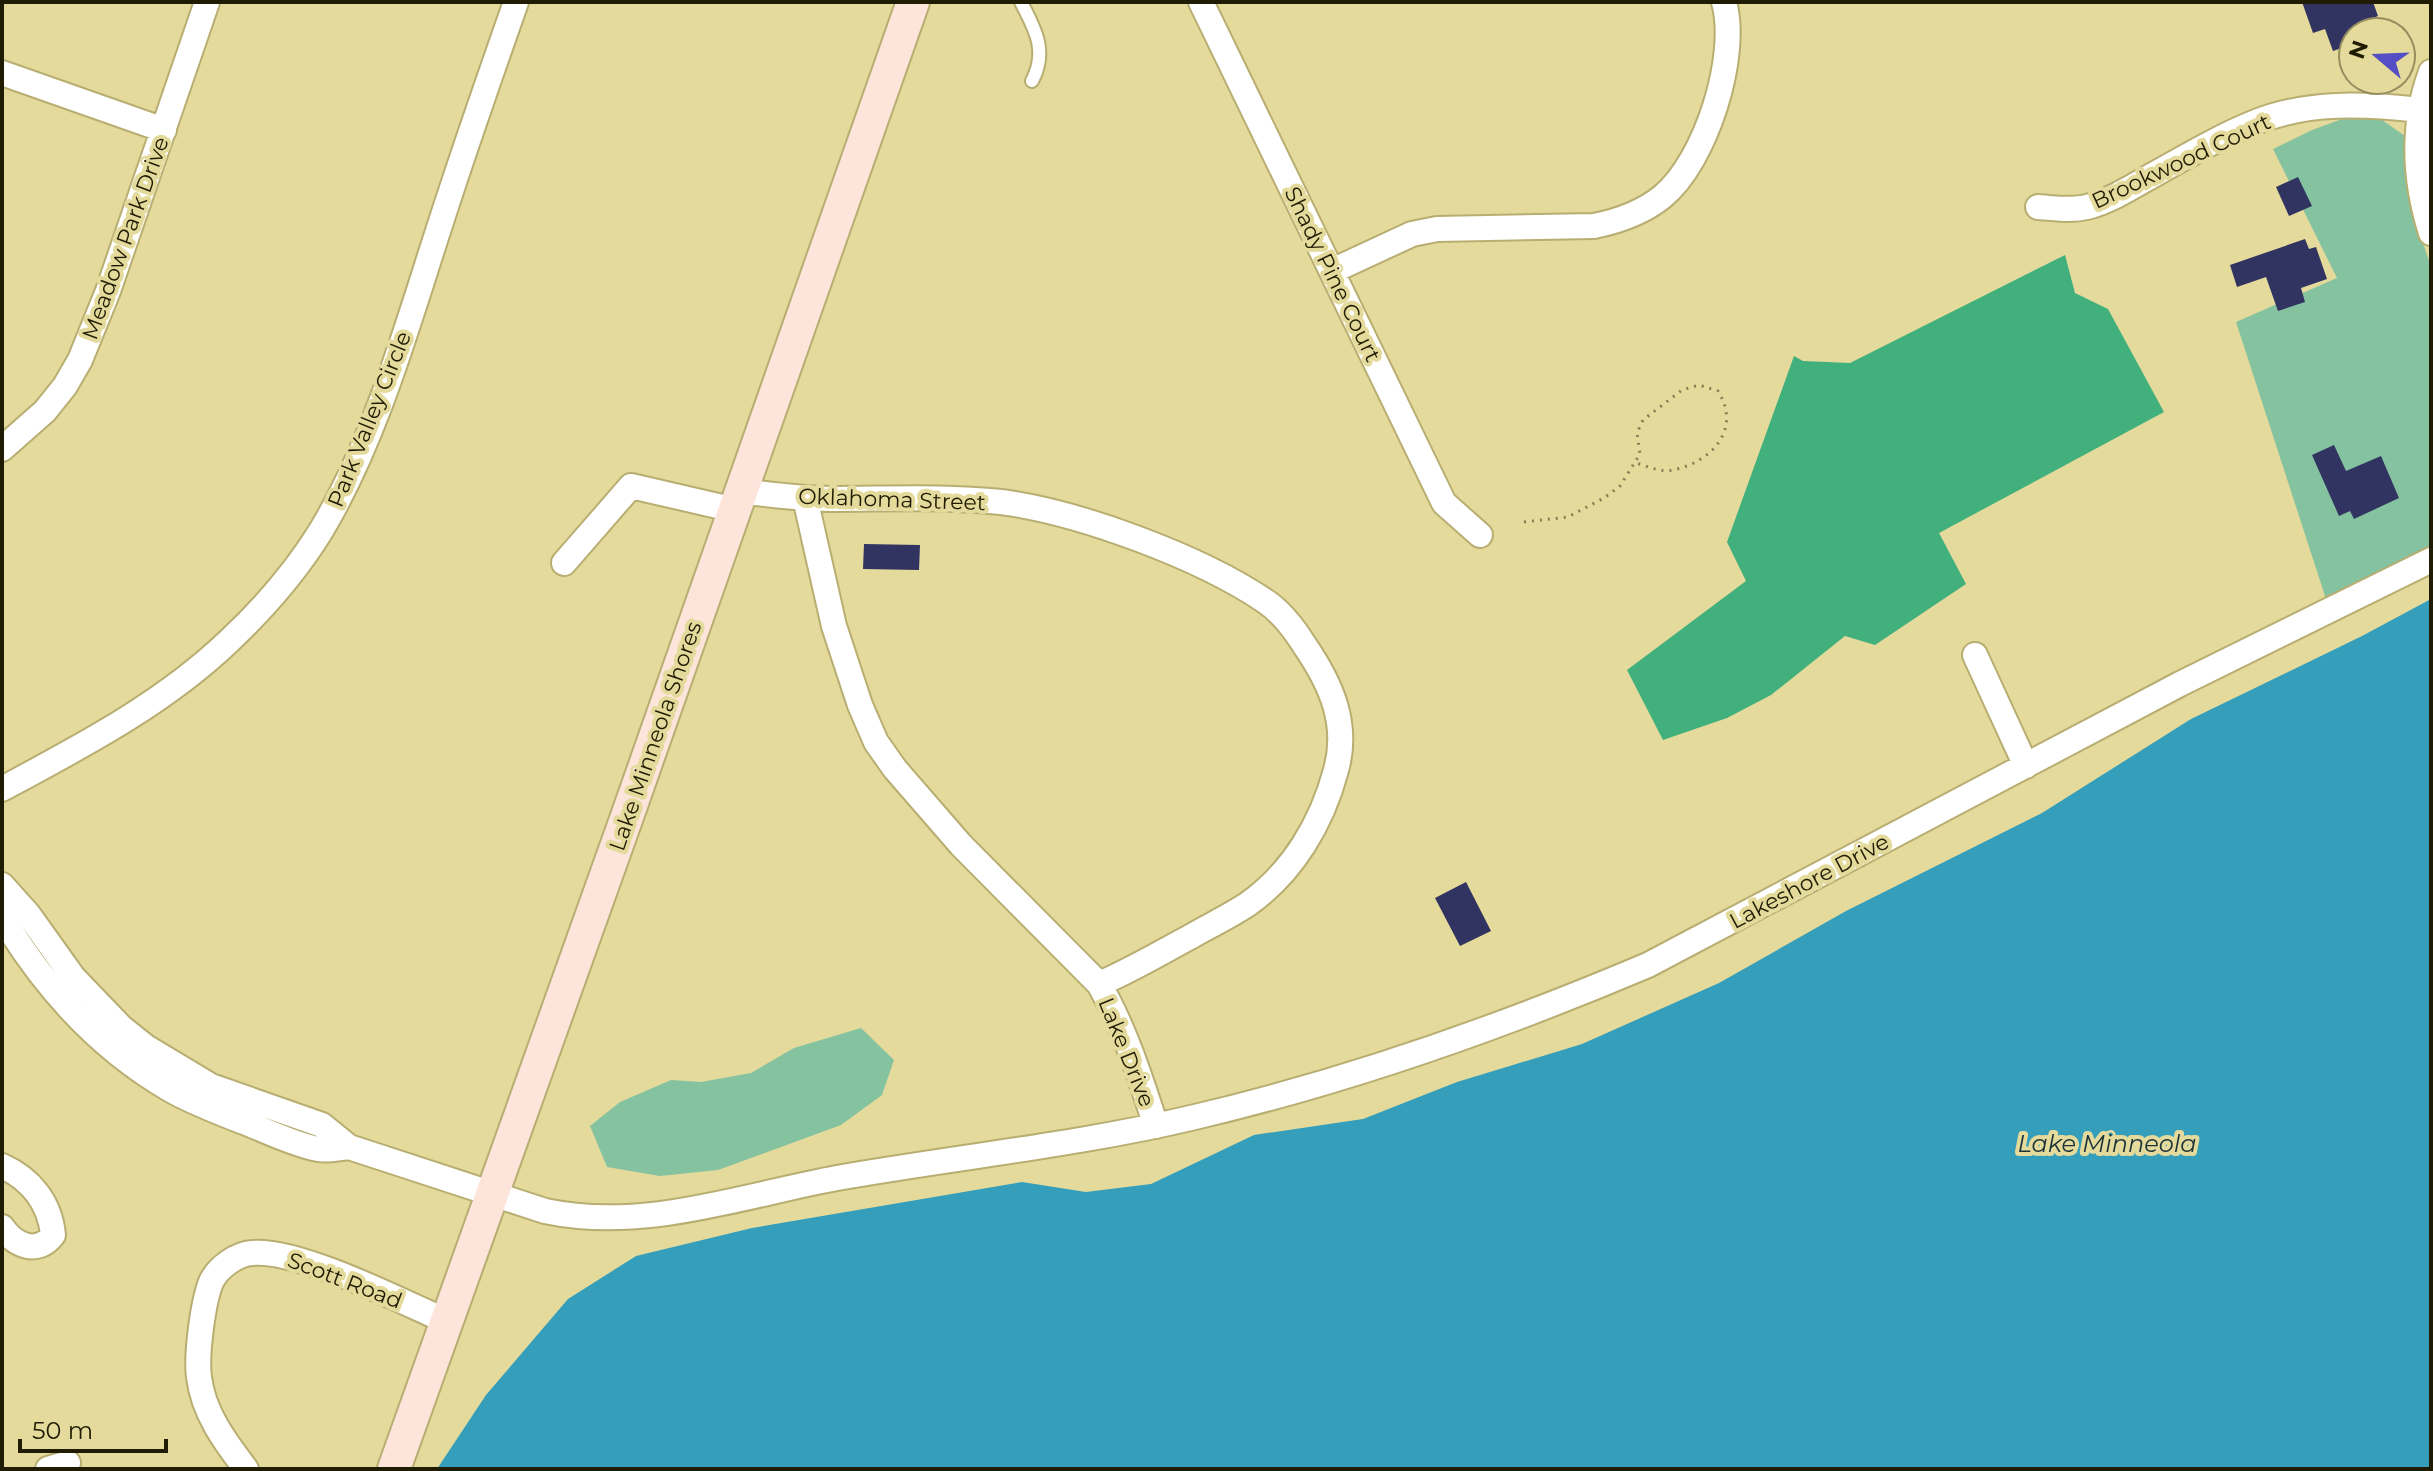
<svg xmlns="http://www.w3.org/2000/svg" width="2433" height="1471" font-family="Montserrat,sans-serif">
<rect width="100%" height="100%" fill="#e4da9c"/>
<!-- green -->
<path fill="#85c2a0" d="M2353 115H2375L2405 136V167L2412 209 2431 267V549L2326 599 2236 322 2337 278 2273 149 2312 130Z
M861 1028 894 1060 882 1095 841 1125 718 1170 660 1176 607 1167 590 1126 620 1102 671 1080 701 1082 751 1073 794 1048Z"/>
<!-- forest -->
<path fill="#41b07d" d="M2065 255 2075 293 2108 309 2164 412 1939 533 1966 584 1875 645 1845 636 1771 695 1727 718 1663 740 1627 670 1746 581 1727 542 1794 356 1803 361 1850 363Z"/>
<!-- water -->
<path fill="#359eba" d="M2431 599V1469H437L486 1395 568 1299 636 1256 752 1228 1022 1182 1086 1192 1151 1184 1254 1135 1363 1119 1457 1082 1582 1044 1719 983 1846 911 2042 813 2191 719 2362 636Z"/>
<!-- building -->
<path fill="#313361" d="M2302 2H2373L2378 16 2371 19 2375 32H2353V44L2333 51 2325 29 2313 33Z
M2298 177 2312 206 2289 216 2276 187Z
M2305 239 2309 249 2316 247 2327 279 2301 288 2305 302 2278 311 2266 277 2237 287 2230 265Z
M2334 445 2346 471 2381 456 2399 498 2354 519 2350 511 2339 516 2312 455Z
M864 544 920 545 919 570 863 569Z
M1466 882 1491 931 1460 946 1435 898Z"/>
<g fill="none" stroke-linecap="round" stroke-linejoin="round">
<defs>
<path id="service" d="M1021 2C1035 29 1048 51 1032 81"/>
<path id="minor" d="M1201 2 1444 503 1480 535
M2431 72C2411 126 2414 179 2431 233
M2 73 164 130
M2038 207C2054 208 2071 211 2087 207 2110 201 2132 187 2153 175 2187 156 2221 136 2256 122 2308 101 2365 104 2420 110
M1332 271 1412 234 1437 229 1594 226C1619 221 1642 213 1662 197 1706 161 1739 56 1724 2
M2 449 45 411 65 386 80 360 108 291 207 2
M741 491C771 495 801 499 831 499 888 499 944 496 1001 502 1079 512 1200 557 1265 601 1282 612 1295 630 1305 646 1331 684 1349 724 1336 770 1322 823 1293 872 1248 904 1230 916 1209 926 1190 937 1160 953 1130 971 1099 984
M805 498 834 626 860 705 876 742 895 769 961 845 1099 984C1125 1029 1140 1077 1156 1126
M564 563 631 486 735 510
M1975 655 2026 766
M2 789C82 746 163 704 229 641 264 608 297 570 322 529 376 438 407 326 440 225 464 150 490 76 516 2
M2 885 28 914 73 977 121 1027 146 1047 211 1086 322 1125 349 1147 545 1211C644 1232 740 1196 837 1178 956 1157 1078 1145 1195 1117 1348 1081 1504 1026 1648 965L2180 684 2431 560
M2 917C44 987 100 1049 171 1090 196 1104 223 1114 249 1124 271 1133 296 1145 318 1149 328 1151 339 1148 349 1147
M2 1166C31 1179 50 1203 53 1235 37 1256 14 1245 2 1227
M48 1469 68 1463
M246 1469C225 1442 203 1412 199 1377 196 1356 203 1299 212 1280 219 1267 237 1254 252 1253 297 1248 403 1302 448 1322"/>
<path id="secondary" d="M394 1469 629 811 913 2"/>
</defs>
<!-- service casing -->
<use href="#service" stroke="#b8ae72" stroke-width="16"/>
<!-- minor casing -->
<use href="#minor" stroke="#b8ae72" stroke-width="28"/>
<!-- secondary casing -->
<use href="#secondary" stroke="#b8ae72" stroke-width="36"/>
<!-- path -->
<path stroke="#857e53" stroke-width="3" stroke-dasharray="2 6" stroke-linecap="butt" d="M1524 522 1568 517 1604 498 1620 486 1640 454 1637 433 1643 420 1682 390 1699 385 1718 391C1742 429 1712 462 1673 470 1661 473 1647 466 1636 463"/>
<!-- service -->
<use href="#service" stroke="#fff" stroke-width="12"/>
<!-- minor -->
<use href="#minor" stroke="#fff" stroke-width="24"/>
<!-- secondary -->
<use href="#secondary" stroke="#fde5dc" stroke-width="32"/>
</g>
<g text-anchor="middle" stroke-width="8" stroke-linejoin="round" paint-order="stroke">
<!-- street labels -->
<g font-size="22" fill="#201c04" stroke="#e4da9c">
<text transform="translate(2181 161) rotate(-25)" y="8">Brookwood Court</text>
<text transform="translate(125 238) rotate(-70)" y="8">Meadow Park Drive</text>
<text transform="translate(1333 274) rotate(64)" y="8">Shady Pine Court</text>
<text transform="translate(369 419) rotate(-68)" y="8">Park Valley Circle</text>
<text transform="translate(892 499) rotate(2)" y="8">Oklahoma Street</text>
<text transform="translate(655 736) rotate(-71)" y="8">Lake Minneola Shores</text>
<text transform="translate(1809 881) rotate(-28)" y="8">Lakeshore Drive</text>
<text transform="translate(1127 1052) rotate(68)" y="8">Lake Drive</text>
<text transform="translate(345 1280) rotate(21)" y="8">Scott Road</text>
</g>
<!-- water labels -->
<g font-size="24" font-style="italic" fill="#1b3239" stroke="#e4da9c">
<text x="2107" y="1152">Lake Minneola</text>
</g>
</g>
<!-- border -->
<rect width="2433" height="1471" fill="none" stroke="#201c04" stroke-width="8"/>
<!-- north arrow -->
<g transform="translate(2377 56) rotate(289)"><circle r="38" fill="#e4da9c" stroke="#968e5f" stroke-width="2"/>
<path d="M0-6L14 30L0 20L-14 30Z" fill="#544ec5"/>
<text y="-12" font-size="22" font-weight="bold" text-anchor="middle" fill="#201c04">N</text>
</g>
<!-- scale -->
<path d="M20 1439v12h146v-12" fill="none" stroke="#201c04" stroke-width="4"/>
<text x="32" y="1439" font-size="24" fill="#201c04" stroke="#e4da9c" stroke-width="6" paint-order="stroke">50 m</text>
</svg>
